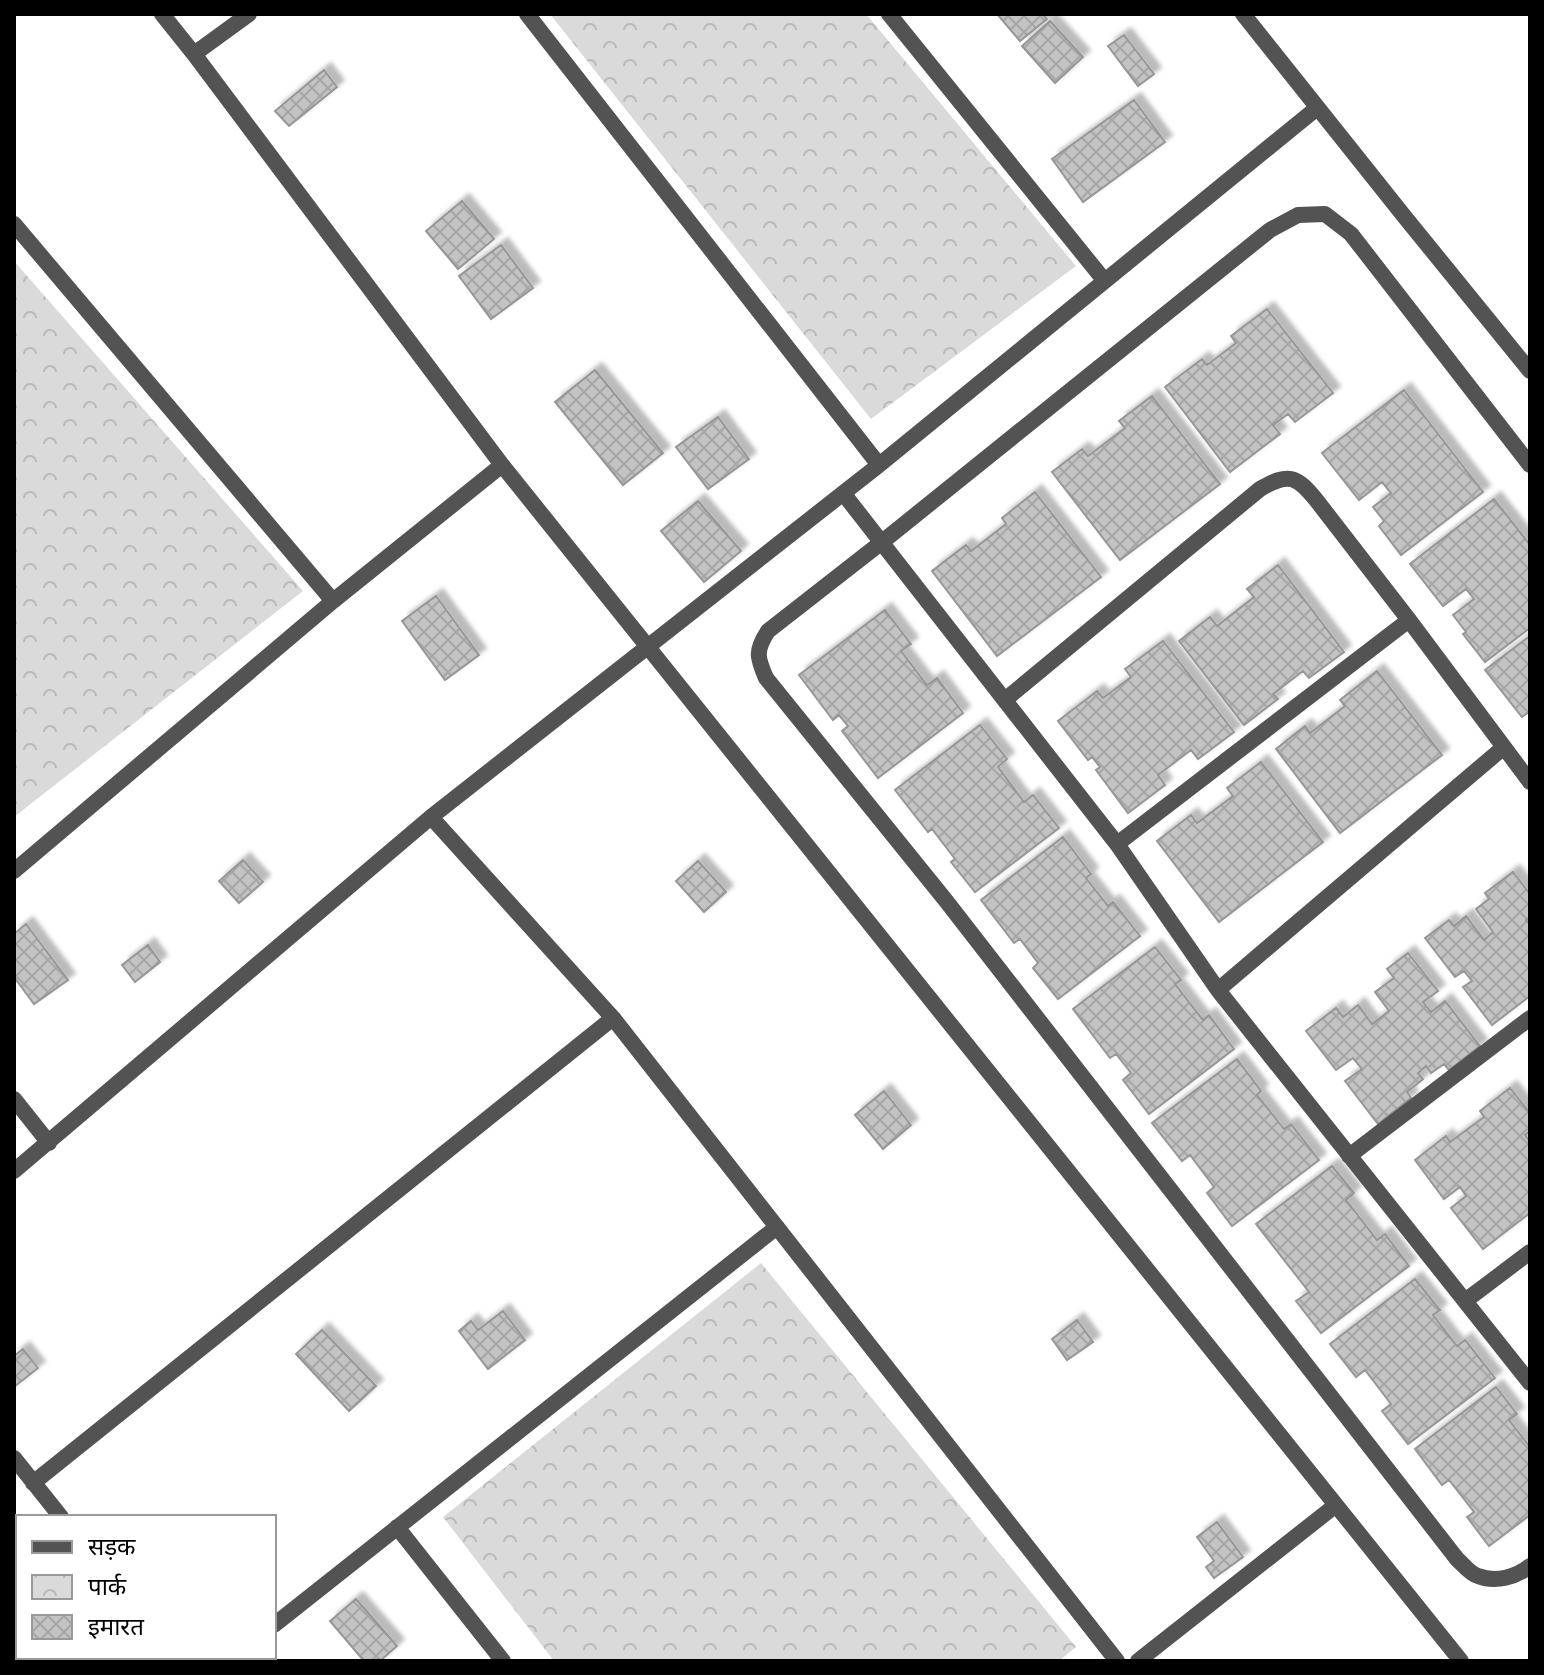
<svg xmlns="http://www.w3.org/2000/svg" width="1544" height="1675" font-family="Lato,'Noto Sans Devanagari',sans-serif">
<defs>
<pattern id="park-crowns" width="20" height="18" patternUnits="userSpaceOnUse" patternTransform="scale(2)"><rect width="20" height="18" fill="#dadada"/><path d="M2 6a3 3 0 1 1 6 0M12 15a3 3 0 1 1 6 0" fill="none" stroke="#b9b9b9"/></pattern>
<pattern id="building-cross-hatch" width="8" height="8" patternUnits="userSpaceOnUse" patternTransform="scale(2)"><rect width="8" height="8" fill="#c3c3c3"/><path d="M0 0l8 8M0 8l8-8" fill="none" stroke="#a6a6a6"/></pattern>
<filter id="shadow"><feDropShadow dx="7" dy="-7" stdDeviation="2" flood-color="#0004"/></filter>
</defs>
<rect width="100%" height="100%" fill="#fff"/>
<!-- park -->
<path fill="url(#park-crowns)" d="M550 14H866L1076 266 871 419Z
M14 261 303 591 14 817Z
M761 1263 1076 1647 1059 1661H554L443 1517Z"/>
<!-- building -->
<path fill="url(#building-cross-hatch)" stroke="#979797" stroke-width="2" filter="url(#shadow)" d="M997 14H1042L1047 19 1020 41Z
M1050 21 1083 57 1055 83 1022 46Z
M1124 35 1154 74 1138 86 1108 46Z
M324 70 337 87 289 126 275 111Z
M1134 100 1165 142 1083 202 1052 159Z
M462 201 494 239 458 269 426 231Z
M501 245 533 288 491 319 459 276Z
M1267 309 1333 393 1295 422 1288 414 1273 425 1280 434 1230 472 1165 387 1202 359 1207 365 1236 343 1231 336Z
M595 370 663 453 623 485 555 402Z
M1404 390 1483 492 1401 555 1379 526 1384 521 1373 507 1391 493 1382 482 1359 500 1322 453Z
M1152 396 1220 484 1120 560 1052 472 1082 449 1088 456 1125 428 1119 421Z
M718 417 749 459 708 489 676 447Z
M1035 492 1101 577 997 656 932 571 966 545 971 551 1006 524 1002 518Z
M1494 499 1530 545V628L1485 662 1463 634 1466 632 1453 615 1474 599 1466 589 1443 606 1410 564Z
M698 501 741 551 704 582 661 531Z
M1278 565 1344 652 1309 678 1303 671 1273 694 1278 699 1244 725 1179 641 1210 617 1217 626 1254 597 1247 589Z
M436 596 479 655 445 680 402 621Z
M885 610 911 644 901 651 927 685 937 678 963 713 878 778 842 731 848 726 839 715 833 720 799 675Z
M1530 636V711L1522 717 1485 670Z
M1163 641 1234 732 1198 759 1191 750 1158 775 1165 785 1128 813 1096 770 1100 767 1092 757 1088 760 1058 721 1097 691 1103 698 1131 677 1125 669Z
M1377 671 1442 755 1340 833 1276 749 1305 726 1310 733 1345 706 1340 700Z
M980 725 1007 759 998 767 1024 802 1033 795 1059 828 975 892 951 862 955 859 932 829 928 832 895 790Z
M1261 762 1323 842 1219 922 1157 841 1191 815 1197 823 1233 796 1227 788Z
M1063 837 1091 874 1086 878 1108 906 1113 902 1140 936 1058 999 1033 968 1038 963 1020 939 1014 943 981 900Z
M243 860 263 882 239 903 219 881Z
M698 861 726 892 704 912 676 881Z
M1513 872 1530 894V917L1526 920 1530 924V996L1492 1025 1463 987 1472 981 1464 971 1455 977 1425 938 1449 920 1454 926 1466 916 1484 940 1493 932 1476 909 1489 899 1485 893Z
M26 924 68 980 34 1004 14 977V934Z
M148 945 160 962 135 982 122 965Z
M1155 947 1181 980 1175 984 1203 1020 1209 1015 1234 1049 1149 1114 1123 1080 1131 1073 1116 1054 1110 1058 1073 1009Z
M1408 953 1438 991 1423 1002 1431 1012 1445 1001 1480 1046 1449 1070 1444 1064 1431 1073 1426 1066 1418 1073 1423 1079 1407 1092 1411 1098 1378 1124 1345 1081 1362 1069 1353 1058 1336 1070 1306 1031 1336 1008 1343 1017 1358 1005 1372 1024 1389 1011 1375 992 1394 978 1387 969Z
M1237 1059 1261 1091 1257 1095 1284 1129 1291 1124 1319 1160 1232 1226 1207 1193 1214 1187 1190 1155 1182 1161 1152 1123Z
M1510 1088 1530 1113V1131L1525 1135 1530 1142V1213L1483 1249 1451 1208 1466 1196 1460 1187 1444 1199 1415 1160 1446 1136 1450 1142 1484 1117 1480 1111Z
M884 1091 911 1125 883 1149 855 1115Z
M1332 1166 1354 1193 1346 1200 1377 1240 1385 1234 1409 1266 1321 1333 1296 1301 1309 1292 1256 1224Z
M1415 1279 1440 1310 1433 1315 1457 1346 1465 1340 1495 1378 1408 1444 1382 1411 1391 1404 1365 1370 1356 1377 1330 1344Z
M503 1311 525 1340 488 1369 459 1331 471 1321 478 1330Z
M1077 1320 1093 1342 1067 1360 1052 1339Z
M322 1330 376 1386 349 1411 296 1354Z
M23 1349 38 1368 14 1387V1356Z
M1496 1387 1517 1414 1509 1420 1530 1447V1515L1489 1546 1467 1517 1474 1512 1449 1480 1442 1485 1415 1449Z
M1217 1522 1243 1557 1214 1578 1206 1567 1214 1561 1197 1537Z
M356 1599 397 1646 380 1661H364L330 1621Z"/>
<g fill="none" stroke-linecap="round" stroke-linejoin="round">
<!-- street -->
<path stroke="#535353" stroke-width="16" d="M162 14 194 54 502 465 1461 1661
M527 14 879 465
M889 14 1104 280
M1243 14 1404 216 1530 371
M194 54 249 14
M14 224 333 601
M1530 465 1351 234 1325 214 1298 215 1270 230 882 542 768 631C755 651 757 657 766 678L947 902 1457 1559C1463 1564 1470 1574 1478 1576 1496 1583 1516 1577 1530 1566
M843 493 1117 844 1218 990 1530 1383
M1006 699 1260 489C1289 472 1297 476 1317 501L1409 620 1530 782
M431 817 613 1018 1117 1661
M1117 844 1409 620
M14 871 333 601 502 465
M1218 990 1504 747
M14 1099 49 1143
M1349 1156 1530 1018
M14 1171 431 817 879 465 1317 108
M1465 1301 1530 1252
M14 1458 61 1517
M33 1483 613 1018
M397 1527 503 1661
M274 1625 777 1227
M14 1641 18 1646
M26 1657 30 1661
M172 1657 175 1661
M228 1661 233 1657
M1138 1661 1336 1505"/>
</g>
<!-- border -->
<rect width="1544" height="1675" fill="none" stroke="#000000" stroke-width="32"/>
<!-- legend -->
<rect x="16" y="1515" width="260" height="144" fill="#ffffff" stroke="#999999" stroke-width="2"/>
<rect x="32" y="1541" width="40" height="12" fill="#535353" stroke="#999999" stroke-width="2"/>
<text x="88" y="1555" font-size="24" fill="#000000">सड़क</text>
<rect x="32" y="1575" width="40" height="24" fill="url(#park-crowns)" stroke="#999999" stroke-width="2"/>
<text x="88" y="1595" font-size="24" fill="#000000">पार्क</text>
<rect x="32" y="1615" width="40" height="24" fill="url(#building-cross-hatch)" stroke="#999999" stroke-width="2"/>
<text x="88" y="1635" font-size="24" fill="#000000">इमारत</text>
</svg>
